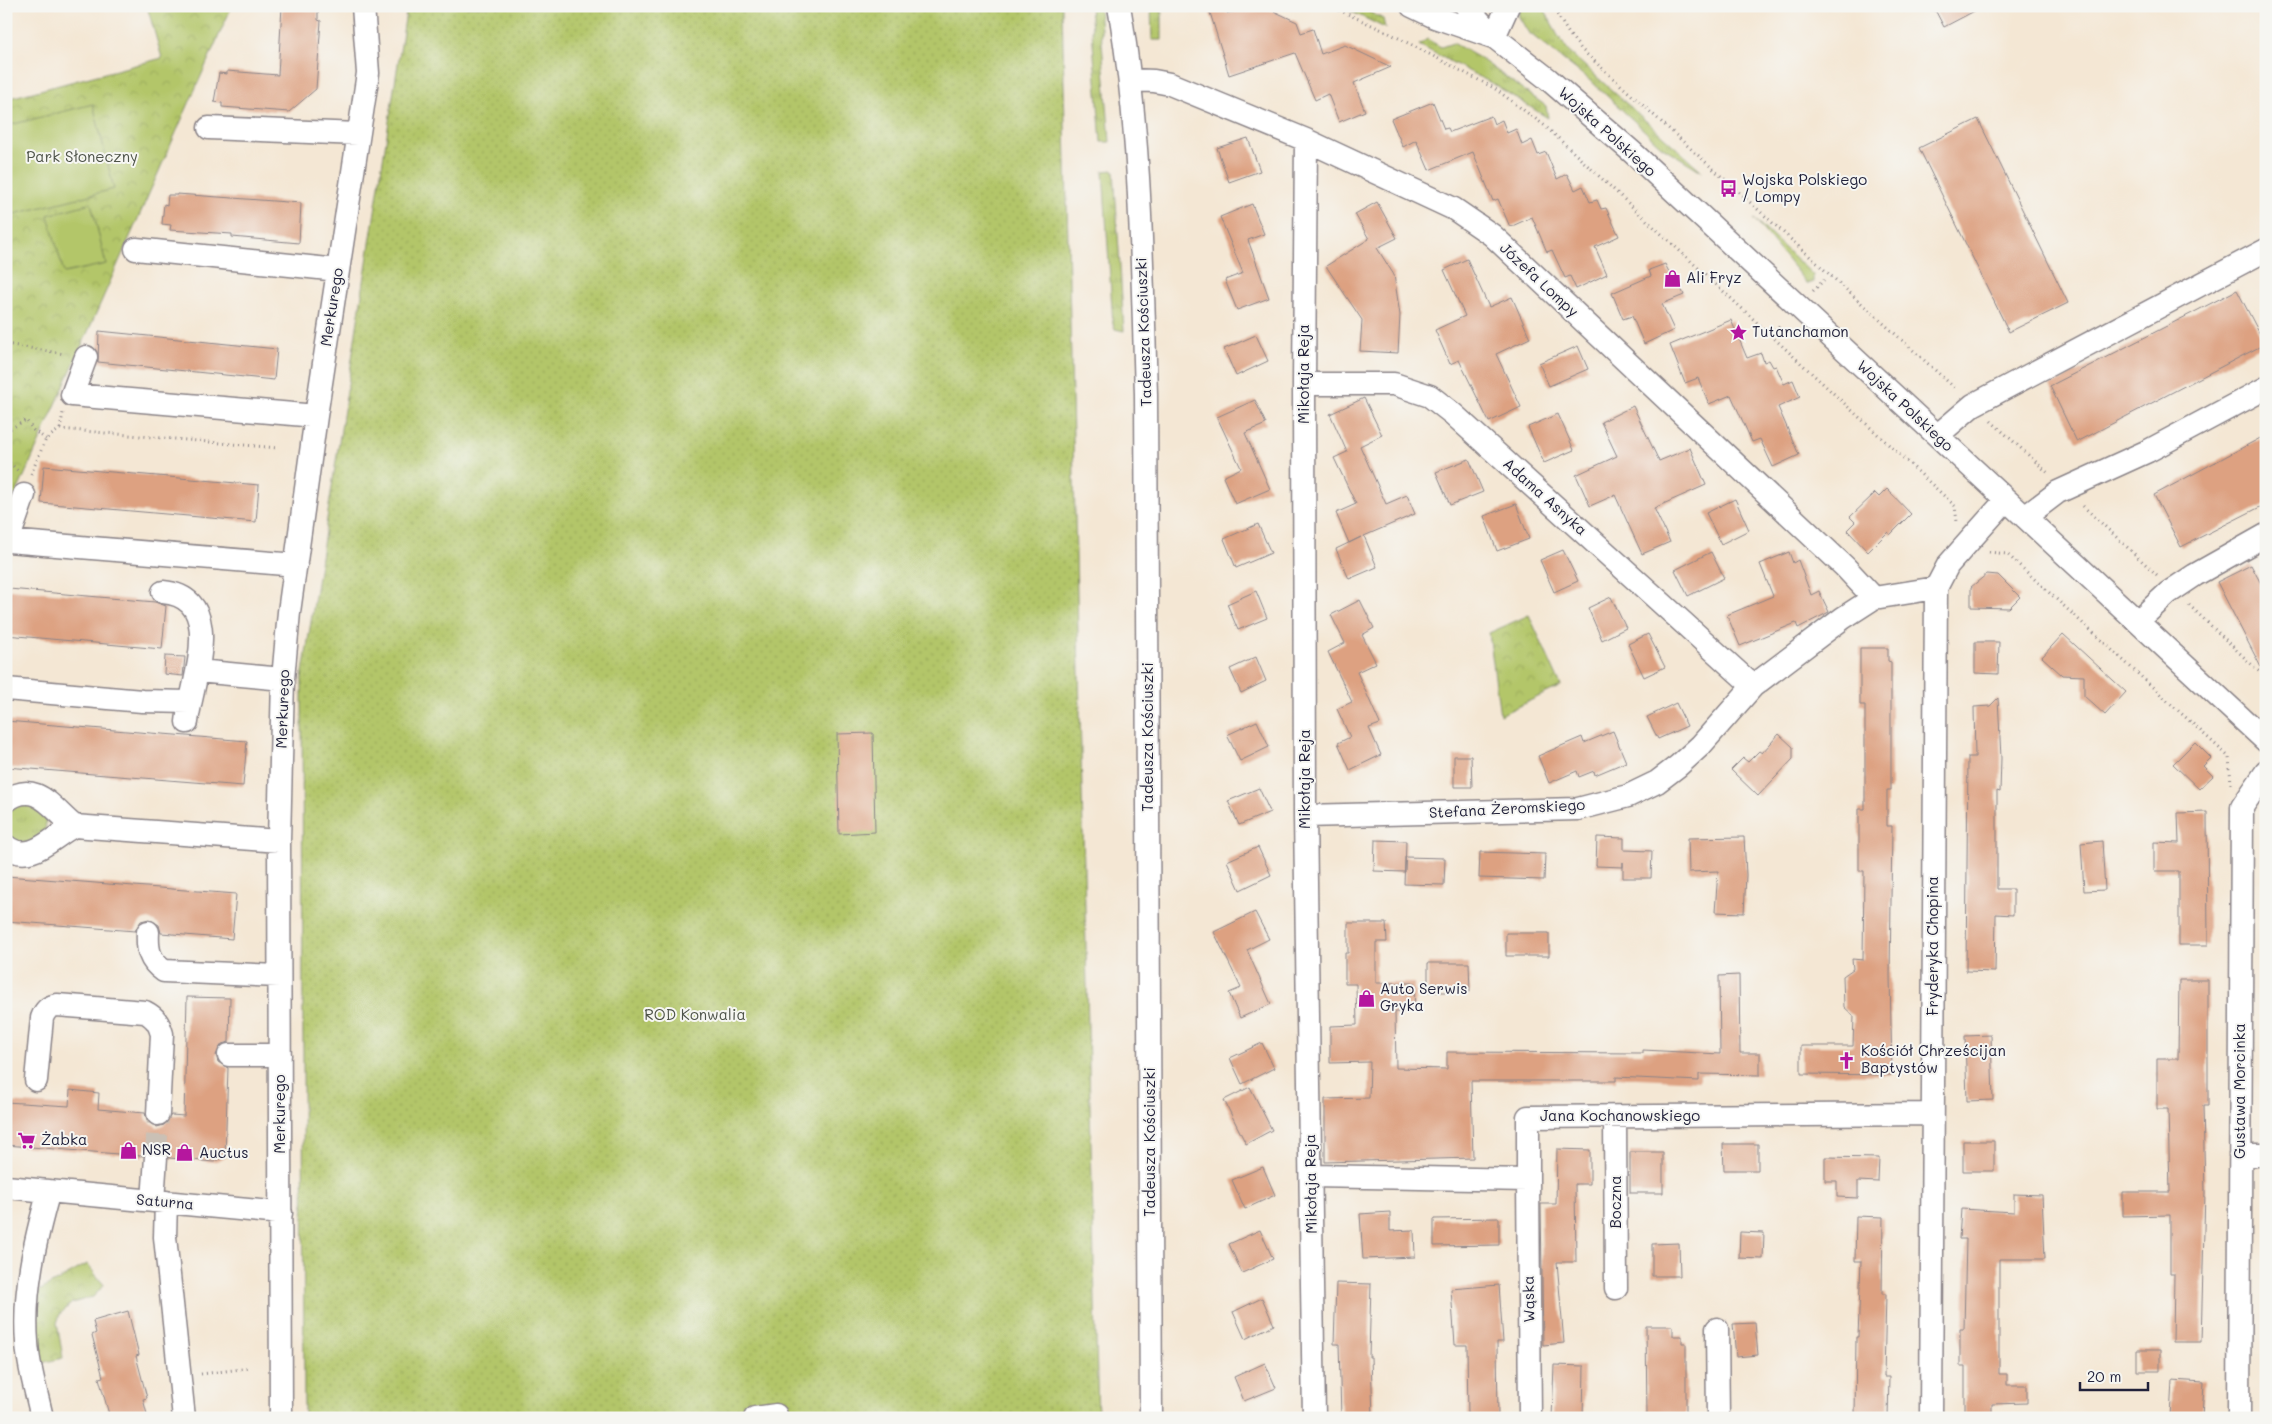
<svg xmlns="http://www.w3.org/2000/svg" width="2272" height="1424" font-family="Mali,sans-serif">
<defs>
<pattern id="grass-tufts" width="24" height="20" patternUnits="userSpaceOnUse" patternTransform="scale(1.25)"><rect width="24" height="20" fill="#b3c669"/><path d="M3 7l-1-3M5 7V3M7 7l1-3M15 17l-1-3M17 17v-4M19 17l1-3" fill="none" stroke="#9aaa5c"/></pattern>
<pattern id="park-crowns" width="20" height="18" patternUnits="userSpaceOnUse" patternTransform="scale(1.25)"><rect width="20" height="18" fill="#b3c669"/><path d="M2 6a3 3 0 1 1 6 0M12 15a3 3 0 1 1 6 0" fill="none" stroke="#9aaa5c"/></pattern>
<pattern id="garden-dots" width="8" height="8" patternUnits="userSpaceOnUse" patternTransform="scale(1.25)"><rect width="8" height="8" fill="#b3c669"/><path d="M2 2h.1M6 6h.1" fill="none" stroke="#9aaa5c" stroke-width="1.8" stroke-linecap="round"/></pattern>
</defs>
<rect width="100%" height="100%" fill="#f6f6f2"/>
<filter id="ink" filterUnits="userSpaceOnUse"><feTurbulence type="fractalNoise" baseFrequency=".02" numOctaves="2"/><feDisplacementMap in="SourceGraphic" scale="10" xChannelSelector="R" yChannelSelector="G"/><feConvolveMatrix kernelMatrix="1 2 1 2 8 2 1 2 1" color-interpolation-filters="sRGB"/></filter>
<filter id="wash" filterUnits="userSpaceOnUse"><feTurbulence type="fractalNoise" baseFrequency=".0096" numOctaves="4" result="noise"/><feDisplacementMap in="SourceGraphic" scale="20" xChannelSelector="R" yChannelSelector="G"/><feGaussianBlur stdDeviation="1.12" result="paint"/><feColorMatrix in="noise" values="0 0 0 0 0 0 0 0 0 0 0 0 0 0 0 0 0 1.4 0 .05"/><feComposite in="paint" operator="in"/></filter>
<g filter="url(#wash)">
<rect width="100%" height="100%" fill="#f4e7d4"/>
<!-- grass -->
<path fill="url(#grass-tufts)" stroke="#6a7452" d="M1090 6H1099L1110 142H1101Z
M1151 6H1162V40H1152Z
M1340 6H1368L1369 12 1383 19 1385 28Z
M1518 6H1543L1557 34 1568 51 1703 172 1661 146 1593 83 1528 32 1519 17Z
M1427 39 1441 47 1453 43 1478 57 1546 106 1548 118 1495 85 1419 45Z
M1114 170 1124 331 1115 329 1113 324 1103 171Z
M1754 219 1813 275V282L1807 284Z
M6 823a20 20 0 1 1 40 0a20 20 0 1 1-40 0Z"/>
<!-- park -->
<path fill="url(#park-crowns)" stroke="#6a7452" d="M147 6H232L6 517V99L162 58Z
M1529 615 1561 686 1500 715 1489 633Z
M87 1264 104 1285 93 1297 72 1303 60 1314 57 1323 63 1358 37 1364 35 1348 39 1291Z"/>
<!-- garden -->
<path fill="url(#garden-dots)" stroke="#6a7452" d="M407 6H1062L1098 1418H785L782 1402 678 1418H304L302 679Z"/>
<!-- pitch -->
<path fill="#b3c669" stroke="#6a7452" d="M93 104 114 189 6 216V126Z
M91 203 106 264 64 273 48 215Z"/>
<g id="blocks">
<!-- building -->
<path fill="#dda181" d="M282 6H318V20L321 21 316 89 289 112 222 107V103L214 102 219 73 227 74V71L278 75Z
M1208 6H1225L1227 13 1263 6 1297 22 1301 33 1313 29 1321 54 1345 45 1391 67 1354 83 1365 111 1339 122 1328 94 1315 100 1295 53 1229 75Z
M1933 6H1984L1944 27Z
M1433 102 1444 129 1448 128 1450 132 1491 116 1494 124 1502 120 1507 133 1516 129 1522 145 1532 140 1538 155 1546 152 1557 179 1567 174 1575 190 1583 186 1590 202 1597 200 1601 209 1606 208 1619 236 1595 247 1607 274 1576 289 1570 276 1565 278 1552 250 1547 252 1532 217 1510 227 1498 199 1493 201 1473 152 1429 170 1416 140 1403 147 1391 119Z
M1978 119 2068 303 2009 332 1919 148Z
M1248 138 1260 171 1229 182 1217 148Z
M177 194 301 203 299 243 232 237V234L170 230 171 225 162 224 164 204 167 205 168 195H177Z
M1377 202 1397 238 1377 248 1394 275 1400 315 1398 353 1360 351 1362 320 1326 266 1369 239 1355 214Z
M1252 204 1264 234 1248 240 1269 298 1237 310 1225 280 1243 273 1220 217Z
M1467 259 1489 307 1512 297 1530 338 1496 354 1521 407 1489 422 1459 360 1450 364 1435 330 1465 316 1444 270Z
M1665 264 1670 274 1674 272 1684 295 1662 304 1674 330 1644 344 1632 316 1623 319 1612 293 1651 276 1649 270Z
M2237 290 2265 344 2077 442 2050 386Z
M1731 320 1747 358 1761 353 1764 362 1769 360 1773 367 1776 366 1784 384 1793 380 1800 397 1778 407 1799 455 1773 467 1760 439 1752 442 1731 395 1709 404 1698 378 1685 383 1670 345Z
M99 331 277 349 274 380 98 362Z
M1256 335 1268 361 1236 376 1224 349Z
M1578 346 1588 369 1549 386 1539 363Z
M1364 398 1382 435 1360 446 1386 504 1407 495 1415 514 1364 536 1377 567 1349 579 1336 549 1361 537 1349 543 1336 513 1356 504 1334 458 1347 452 1330 414Z
M1255 400 1266 424 1245 433 1270 489 1235 504 1223 477 1241 468 1217 417Z
M1633 406 1659 461 1690 448 1706 485 1654 508 1670 542 1642 554 1615 495 1590 506 1576 475 1617 456 1601 422Z
M1558 414 1574 450 1544 463 1528 427Z
M2266 435V504L2181 547 2154 495Z
M1469 459 1483 492 1450 505 1436 472Z
M44 466 259 485 256 522 41 503Z
M1887 489 1911 514 1890 535 1888 532 1868 552 1847 530 1855 522 1850 517 1875 493 1879 497Z
M1735 499 1749 530 1721 544 1706 513Z
M1516 504 1529 539 1497 551 1484 516Z
M1258 524 1271 553 1236 568 1224 539Z
M1563 550 1578 581 1554 592 1540 560Z
M1711 552 1724 578 1688 596 1675 570Z
M1789 552 1793 563 1798 560 1811 595 1819 591 1829 612 1798 628 1796 623 1740 646 1727 615 1773 596 1760 564Z
M2251 565 2266 593V677L2217 582Z
M1987 574 1998 575 2020 597 2009 608 1971 607V587Z
M9 589 155 602 166 606 162 649 6 635V600H8Z
M1256 591 1267 618 1238 630 1227 604Z
M1611 597 1626 628 1602 640 1588 608Z
M1360 600 1374 628 1362 635 1376 663 1357 672 1380 724 1369 728 1381 755 1350 770 1338 743 1350 737 1337 709 1352 702 1328 652 1345 643 1331 615Z
M1648 634 1665 667 1644 677 1628 644Z
M2063 634 2126 692 2105 715 2084 696V676L2062 675 2042 657Z
M1975 642H1999L1998 674 1975 673Z
M1860 648H1888V661L1891 662V790H1887V826H1892L1890 975 1892 1075 1801 1074V1046H1853L1854 1016 1844 1007 1843 976 1853 969 1852 959 1863 960 1864 871H1859V809H1865V705H1860Z
M165 656 185 657 183 676 164 674Z
M1256 657 1266 681 1241 693 1230 669Z
M1998 698 2001 758 2000 792 1997 791V889H2013V915L1996 914 1995 972 1966 971 1968 757H1975L1974 707 1990 706Z
M1676 703 1687 726 1658 739 1647 717Z
M6 721 247 741 243 786 6 767Z
M1257 721 1269 747 1240 761 1227 735Z
M1613 731 1626 762 1595 775 1594 771 1579 777 1577 771 1549 783 1538 756 1582 737 1584 743Z
M873 733 875 832 839 834 837 734Z
M1779 734 1793 747V759L1758 796 1731 770 1743 758 1748 762 1759 751 1762 753Z
M2195 742 2211 758 2203 766 2213 776 2199 789 2173 764Z
M1454 756H1471L1472 787H1454Z
M1259 788 1270 812 1239 825 1228 801Z
M2207 812 2208 945H2179V871H2154V842L2179 843 2178 813Z
M1597 837 1624 838V850L1652 851 1651 878H1623V862V867L1596 866Z
M1744 837 1746 875 1744 913 1715 912 1718 871 1689 872 1688 838Z
M1375 840 1406 841 1405 872 1374 871Z
M2102 841 2105 890 2084 891 2081 843Z
M1258 847 1271 875 1240 890 1227 861Z
M1480 852 1545 854 1544 880 1479 878Z
M1405 857 1445 858 1444 885 1404 884Z
M6 876 236 894 232 939 161 933 159 925 149 919 141 921 135 931 6 921Z
M1255 912 1269 939 1247 950 1271 1004 1240 1018 1229 993 1241 988 1214 932Z
M1348 923H1386L1387 942H1376V983H1414L1415 1012H1395L1396 1068 1447 1069V1052L1643 1053V1050L1720 1054 1719 976 1739 975 1740 1053H1760V1075L1699 1074V1081L1616 1077V1081H1471L1473 1158 1325 1162V1099L1369 1098 1370 1062 1330 1063V1026L1357 1025 1356 984H1345V953H1348Z
M1506 933H1549V956H1506Z
M1428 963H1469L1470 992H1428Z
M2179 980H2208V1106H2203L2205 1192 2201 1342H2173L2174 1274H2170V1215L2123 1216V1192H2170L2168 1109H2157V1059H2178Z
M187 997 230 998 229 1042 222 1044 216 1055 218 1062 228 1068 225 1157 214 1162 169 1158 168 1152 164 1146 156 1144 145 1149 143 1156 6 1145V1102L69 1106 70 1090 99 1093 98 1109 145 1113 147 1120 157 1127 164 1125 171 1115 184 1116Z
M1991 1035 1993 1100 1967 1101 1965 1036Z
M1262 1043 1274 1068 1242 1084 1230 1058Z
M1250 1087 1272 1130 1246 1144 1224 1100Z
M1963 1141H1994V1171H1963Z
M1723 1144H1758V1170H1724Z
M1557 1149 1590 1150V1184H1575L1576 1262H1557L1564 1343 1543 1345 1541 1204H1556Z
M1630 1152H1663V1193H1630Z
M1825 1157 1879 1158 1878 1182 1858 1181V1198L1837 1197V1181H1825Z
M1263 1167 1275 1195 1245 1209 1232 1180Z
M2014 1194 2042 1195 2045 1259H1999V1374H2007V1385H2027V1403L1992 1404V1418H1965V1366H1960V1329H1964L1966 1239H1959L1961 1209 2014 1212Z
M1390 1212V1231L1414 1230 1415 1257 1363 1259 1360 1214Z
M1856 1216 1883 1217 1882 1294H1886L1884 1377H1889L1888 1418H1855L1856 1337H1858L1861 1261H1855Z
M1499 1218V1245L1434 1246V1219Z
M1260 1230 1273 1259 1242 1273 1229 1244Z
M1740 1232 1764 1233 1763 1259 1739 1258Z
M1679 1243 1680 1276H1652V1244Z
M1336 1283 1371 1284 1369 1357H1371L1373 1418H1341L1339 1344H1334Z
M1499 1285 1503 1342H1497L1498 1418H1468L1467 1345H1455L1451 1289Z
M1262 1298 1274 1325 1245 1339 1233 1312Z
M128 1311 139 1355 136 1356 147 1398 143 1399 148 1418H110L99 1378 103 1377 92 1335 96 1333 93 1321Z
M1755 1323 1758 1355 1736 1357 1733 1324Z
M1646 1326H1673V1336H1682V1343H1686V1417L1647 1418Z
M2137 1350H2160V1371H2137Z
M1265 1363 1276 1388 1244 1401 1234 1377Z
M1554 1365 1584 1366 1583 1418H1552Z
M2172 1380 2204 1382 2202 1418H2170Z"/>
</g>
</g>
<g filter="url(#ink)">
<use href="#blocks" fill-opacity="0" stroke="#8b8488" stroke-width="1"/>
<g fill="none" stroke-linecap="round" stroke-linejoin="round">
<!-- minor-tunnel -->
<path stroke="#cac0b5" stroke-width="22" stroke-dasharray="22 11" stroke-linecap="butt" d="M156 1157 158 1114"/>
<defs>
<path id="minor" d="M1119 6C1141 133 1142 265 1146 394L1151 1418
M1412 6 1435 17 1493 37
M1466 6 1494 37 1548 79 1632 152 2266 741
M1494 37 1508 6
M1130 80 1154 81 1170 84 1306 140 1454 209 1492 235 1845 567 1874 598
M209 128 358 134
M1306 140 1304 384 1305 816 1314 1418
M136 249 338 270
M86 357 72 395 316 416
M1304 384H1394L1430 396 1453 414 1753 686
M1938 435 1973 405 2266 250
M24 495 8 541 296 565
M2025 517 2058 492 2148 451 2266 388
M163 592C228 598 191 683 187 722
M2138 621 2168 593 2195 575 2266 535
M198 671 283 679
M6 689 142 701 189 702
M6 801C36 778 53 810 74 826
M1305 816 1578 809 1628 796 1657 782 1678 766 1701 745 1753 686 1843 618 1874 598 1936 588
M6 846C30 866 53 836 74 826L279 841
M148 932C147 949 149 961 164 971L279 976
M229 1055H280
M36 1080 42 1018C45 1010 48 1007 57 1005L145 1012C155 1017 159 1023 162 1034L158 1114
M1615 1117 1616 1288
M2240 1155H2266
M1312 1176 1528 1180V1117L1932 1114
M1528 1180 1530 1418
M6 1187 281 1213
M153 1201 156 1157
M166 1202 165 1237 184 1418
M1717 1329 1718 1418
M42 1418C37 1393 28 1367 27 1342 23 1292 35 1240 49 1191
M281 1418 279 841 283 679 289 612 316 416 368 73 363 6
M755 1418 776 1415V1418
M1931 1418 1936 588 1948 565 2006 500
M2239 1418 2242 807 2266 772"/>
</defs>
<!-- minor casing -->
<use href="#minor" stroke="#8b8488" stroke-width="25"/>
<!-- path -->
<path stroke="#8b8488" stroke-width="3" stroke-dasharray="1 4" stroke-linecap="butt" d="M1330 6 1389 33 1494 88 1545 126 1955 506 1957 522
M1552 6 1569 34 1582 50 1957 390
M6 8 13 6
M1813 291 1824 280
M1771 334 1782 324
M6 344 65 354
M1991 421 2048 473
M60 429 63 413
M6 431 26 420 33 430 46 439
M6 459 20 473
M31 474 46 439 60 429 278 448
M2083 506 2157 575
M1989 552 2007 554 2229 757 2231 784
M2189 605 2266 678
M201 1374 250 1368"/>
<!-- minor -->
<use href="#minor" stroke="#fff" stroke-width="22"/>
</g>
</g>
<!-- icons -->
<defs>
<symbol id="bus-bare" viewBox="-9 -9 18 18"><path d="M-5-6H5V4H4V6H2V4H-2V6H-4V4H-5ZM-3.5-4V0h7V-4ZM-3.5 1.2v1.5H-2V1.2ZM2 1.2v1.5H3.5V1.2Z" fill="#b5179e" stroke="#f6f6f2" stroke-width="2.5" paint-order="stroke"/></symbol>
<symbol id="shop-bare" viewBox="-9 -9 18 18"><path d="M-5-2.5h2.3a2.7 3.5 0 0 1 5.4 0H5L5.5 6h-11ZM-1.5-2.5h3a1.5 2.3 0 0 0-3 0Z" fill="#b5179e" stroke="#f6f6f2" stroke-width="2.5" paint-order="stroke"/></symbol>
<symbol id="sight-bare" viewBox="-9 -9 18 18"><path d="M0-6L1.8-2.2L6-1.7L2.9 1.2L3.7 5.4L0 3.3L-3.7 5.4L-2.9 1.2L-6-1.7L-1.8-2.2Z" fill="#b5179e" stroke="#f6f6f2" stroke-width="2.5" paint-order="stroke"/></symbol>
<symbol id="church-bare" viewBox="-9 -9 18 18"><path d="M-1.2-6h2.4v3.5h3.3v2.4h-3.3V6h-2.4V-.1h-3.3v-2.4h3.3Z" fill="#b5179e" stroke="#f6f6f2" stroke-width="2.5" paint-order="stroke"/></symbol>
<symbol id="supermarket-bare" viewBox="-9 -9 18 18"><path d="M-6-5.5h2.5l.6 2H6L4.5 2H-2.5L-4.4-4H-6ZM-1.5 3.2a1.3 1.3 0 1 0 .1 0ZM3 3.2a1.3 1.3 0 1 0 .1 0Z" fill="#b5179e" stroke="#f6f6f2" stroke-width="2.5" paint-order="stroke"/></symbol>
</defs>
<g fill-rule="evenodd">
<use href="#bus-bare" x="1716" y="176" width="25" height="25"/>
<use href="#shop-bare" x="1660" y="266" width="25" height="25"/>
<use href="#sight-bare" x="1726" y="320" width="25" height="25"/>
<use href="#shop-bare" x="1354" y="986" width="25" height="25"/>
<use href="#church-bare" x="1834" y="1048" width="25" height="25"/>
<use href="#supermarket-bare" x="14" y="1128" width="25" height="25"/>
<use href="#shop-bare" x="116" y="1138" width="25" height="25"/>
<use href="#shop-bare" x="172" y="1140" width="25" height="25"/>
</g>
<g text-anchor="middle" stroke-width="4" stroke-linejoin="round" paint-order="stroke">
<!-- street labels -->
<g font-size="15" fill="#22223b" stroke="#f6f6f2">
<text transform="translate(1607 132) rotate(42)" y="5">Wojska Polskiego</text>
<text transform="translate(1539 280) rotate(43)" y="5">Józefa Lompy</text>
<text transform="translate(332 307) rotate(-81)" y="5">Merkurego</text>
<text transform="translate(1144 332) rotate(-92)" y="5">Tadeusza Kościuszki</text>
<text transform="translate(1304 374) rotate(-90)" y="5">Mikołaja Reja</text>
<text transform="translate(1905 406) rotate(43)" y="5">Wojska Polskiego</text>
<text transform="translate(1545 497) rotate(42)" y="5">Adama Asnyka</text>
<text transform="translate(283 709) rotate(-88)" y="5">Merkurego</text>
<text transform="translate(1148 737) rotate(-90)" y="5">Tadeusza Kościuszki</text>
<text transform="translate(1305 779) rotate(-90)" y="5">Mikołaja Reja</text>
<text transform="translate(1507 809) rotate(-3)" y="5">Stefana Żeromskiego</text>
<text transform="translate(1933 946) rotate(-90)" y="5">Fryderyka Chopina</text>
<text transform="translate(2240 1091) rotate(-90)" y="5">Gustawa Morcinka</text>
<text transform="translate(280 1114) rotate(-90)" y="5">Merkurego</text>
<text x="1620" y="1121">Jana Kochanowskiego</text>
<text transform="translate(1150 1142) rotate(-90)" y="5">Tadeusza Kościuszki</text>
<text transform="translate(1311 1184) rotate(-91)" y="5">Mikołaja Reja</text>
<text transform="translate(165 1202) rotate(5)" y="5">Saturna</text>
<text transform="translate(1616 1202) rotate(-90)" y="5">Boczna</text>
<text transform="translate(1529 1299) rotate(-91)" y="5">Wąska</text>
</g>
<!-- park labels -->
<g font-size="15" fill="#4e5349" stroke="#f6f6f2">
<text x="82" y="162">Park Słoneczny</text>
<text x="695" y="1020">ROD Konwalia</text>
</g>
<!-- poi labels -->
<g font-size="15" fill="#22223b" stroke="#f6f6f2" text-anchor="start">
<text x="1742" y="185">Wojska Polskiego<tspan x="1742" dy="17">/ Lompy</tspan></text>
<text x="1686" y="283">Ali Fryz</text>
<text x="1752" y="337">Tutanchamon</text>
<text x="1380" y="994">Auto Serwis<tspan x="1380" dy="17">Gryka</tspan></text>
<text x="1861" y="1056">Kościół Chrześcijan<tspan x="1861" dy="17">Baptystów</tspan></text>
<text x="41" y="1145">Żabka</text>
<text x="142" y="1155">NSR</text>
<text x="199" y="1158">Auctus</text>
</g>
</g>
<!-- margin -->
<rect width="2272" height="1424" fill="none" stroke="#f6f6f2" stroke-width="25"/>
<!-- scale -->
<path d="M2080 1382v8h68v-8" fill="none" stroke="#22223b" stroke-width="2.5"/>
<text x="2087" y="1382" font-size="15" fill="#22223b" stroke="#f6f6f2" stroke-width="4" paint-order="stroke">20 m</text>
</svg>
